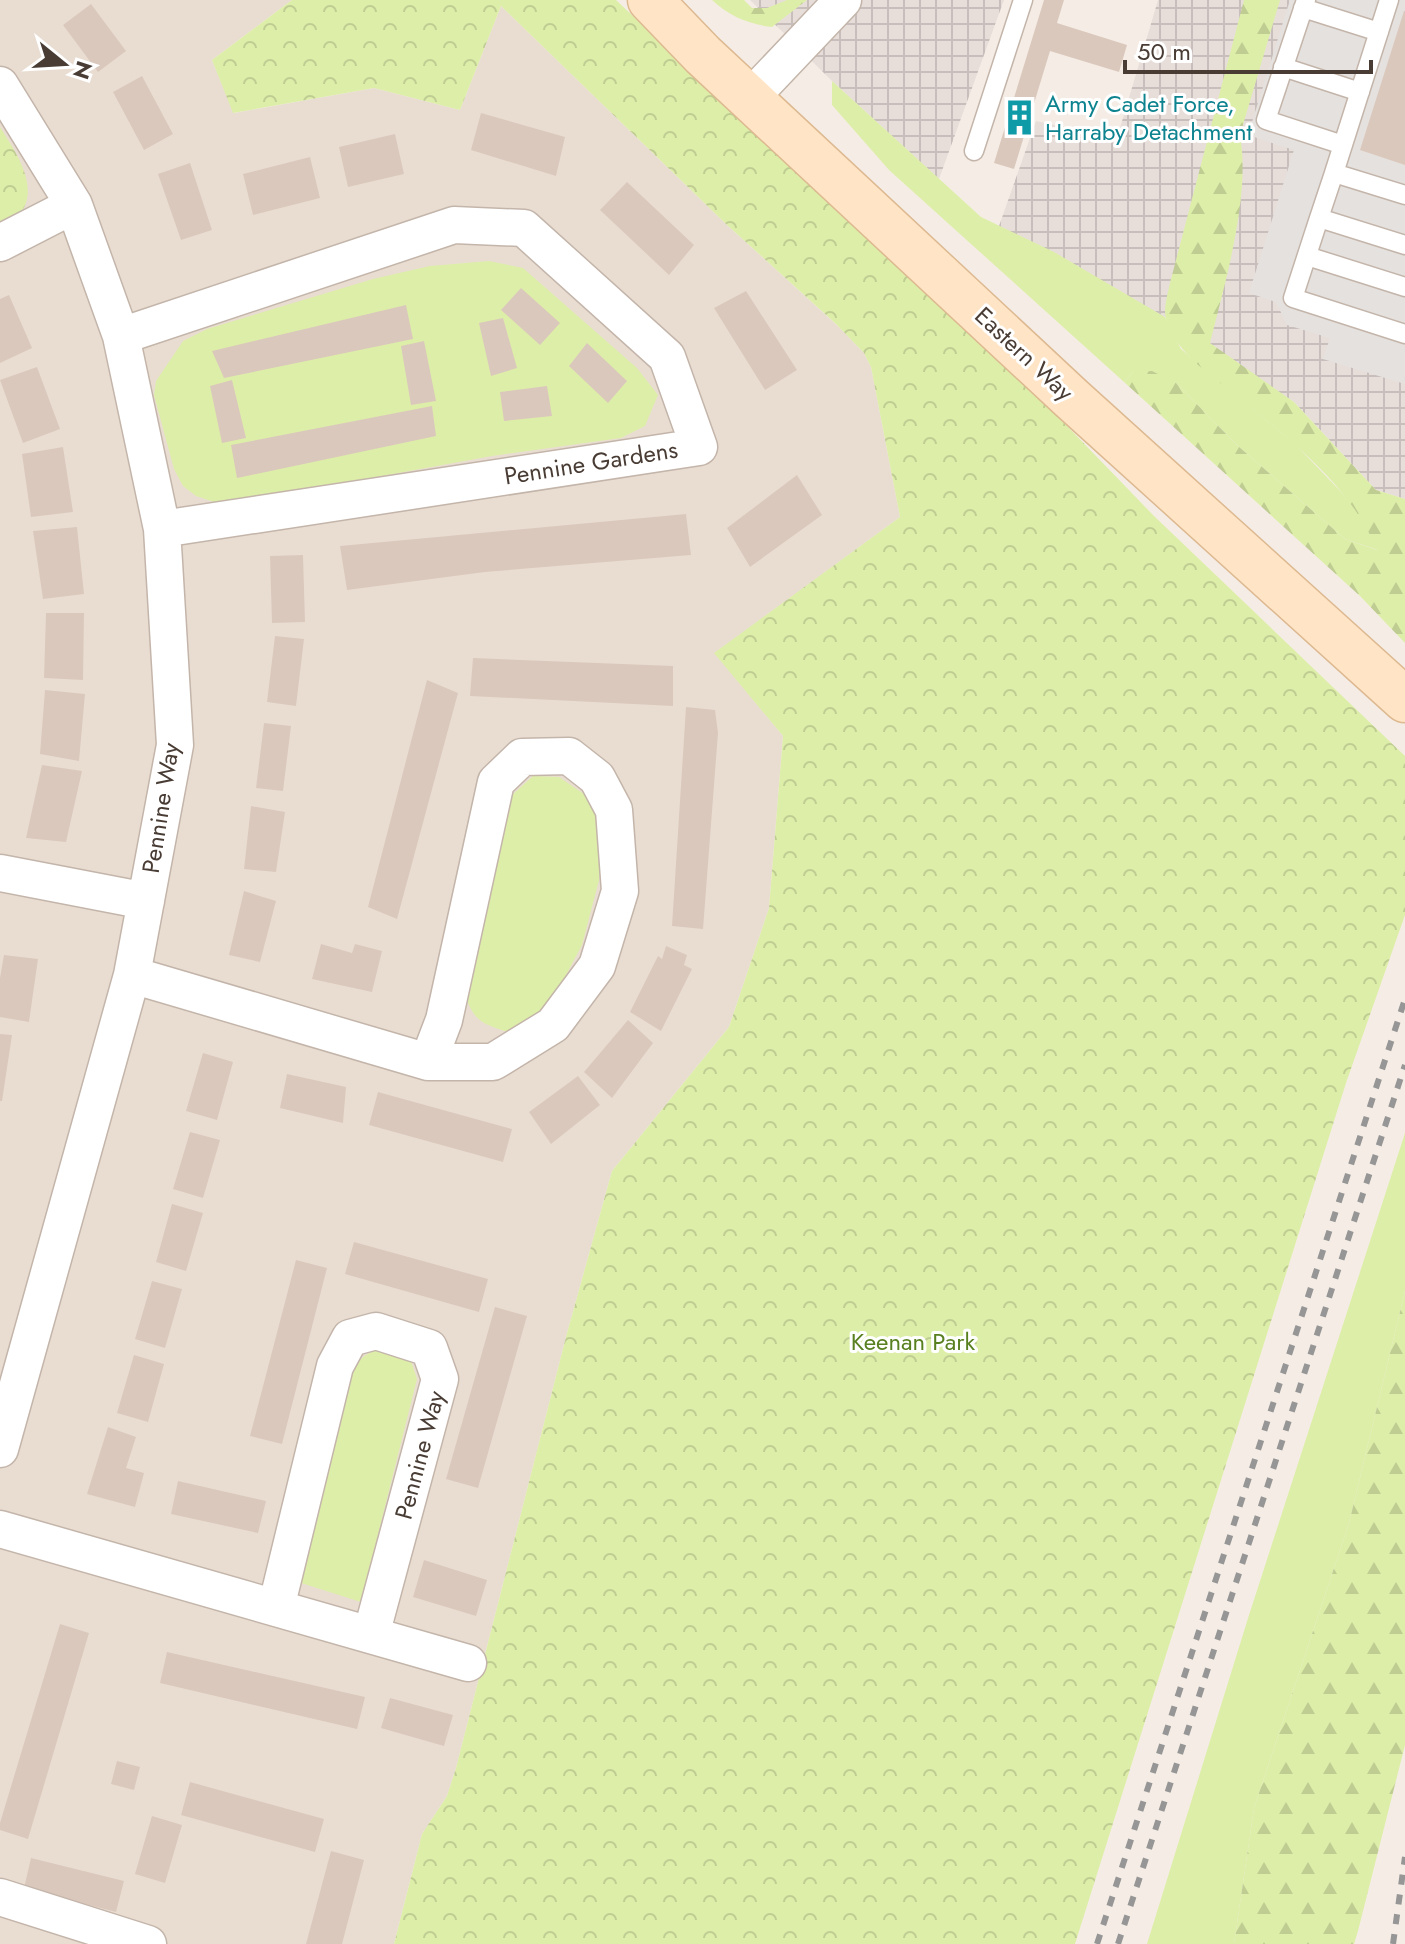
<svg xmlns="http://www.w3.org/2000/svg" width="1405" height="1944" font-family="Jost,sans-serif">
<defs>
<pattern id="industrial-grid" width="8" height="8" patternUnits="userSpaceOnUse" patternTransform="scale(2)"><rect width="8" height="8" fill="#e7deda"/><path d="M0 4h8M4 0v8" fill="none" stroke="#c8bfbc"/></pattern>
<pattern id="forest-firs" width="22" height="20" patternUnits="userSpaceOnUse" patternTransform="scale(2)"><rect width="22" height="20" fill="#ddeea9"/><path d="M5 1l3.5 6h-7zM16 11l3.5 6h-7z" fill="#bfcd92"/></pattern>
<pattern id="park-crowns" width="20" height="18" patternUnits="userSpaceOnUse" patternTransform="scale(2)"><rect width="20" height="18" fill="#ddeea9"/><path d="M2 6a3 3 0 1 1 6 0M12 15a3 3 0 1 1 6 0" fill="none" stroke="#bfcd92"/></pattern>
</defs>
<rect width="100%" height="100%" fill="#f5ede5"/>
<!-- residential -->
<path fill="#e9ddd2" d="M0 0H292L212 60 234 113 374 88 460 110 501 6 726 224 840 328 864 353 871 367 900 517 715 653 783 736 769 908 729 1027 612 1171 567 1333 456 1768 447 1796 422 1834 394 1944H0Z"/>
<!-- industrial -->
<path fill="url(#industrial-grid)" d="M750 0H1004L939 179 832 81Z
M1158 0H1405V499L1376 490 1294 402 1165 317 999 226 1036 121 1117 138Z"/>
<!-- green -->
<path fill="#ddeea9" d="M832 81 981 217 1054 252 1165 317 1181 349 1296 445 1346 497 1363 518 1378 550 1345 539 1238 446 1176 383 1133 372 1124 382 889 170 832 105Z
M489 261 523 268 637 368 658 395 645 426 621 438 492 456 223 505 196 496 183 486 174 469 154 395 156 381 183 341 207 329 373 279 430 266Z
M533 776 559 777 584 794 601 824 599 880 582 945 548 1009 508 1032C482 1024 474 1021 465 995L511 796Z
M1405 1133V1291L1349 1523 1254 1808 1234 1944H1147L1249 1615Z
M396 1348 410 1358 417 1379 361 1602 298 1582 349 1378C362 1353 368 1350 396 1348Z"/>
<!-- forest -->
<path fill="url(#forest-firs)" d="M712 0H744L752 8H767L787 0H807L772 27C749 24 730 17 712 0Z
M1244 0H1280L1240 135C1251 195 1225 283 1210 343L1294 402 1376 490 1405 499V643L1360 596 1124 382 1133 372 1152 371 1176 383 1238 446 1345 539 1377 550C1351 486 1291 441 1239 398 1213 376 1176 354 1166 319 1163 309 1168 293 1170 283Z
M1405 1291V1745L1358 1931 1354 1944H1234L1254 1808 1349 1523Z"/>
<!-- park -->
<path fill="url(#park-crowns)" d="M292 0H616L1040 398 1154 516 1405 756V915L1346 1083 1075 1944H394L422 1834 447 1796 456 1768 567 1333 612 1171 729 1027 769 908 783 736 714 653 900 517 871 367 864 353 836 324 726 224 501 6 460 110 374 88 233 113 212 60Z
M0 127C23 163 49 203 0 231Z"/>
<!-- parking -->
<path fill="#e5e1de" d="M1290 0H1405V384L1323 359 1330 338 1287 325 1276 302 1249 293 1294 150 1248 135Z"/>
<!-- building -->
<path fill="#dbc8bc" d="M1044 0H1064L1057 23 1127 45 1119 72 1050 51 1014 169 994 163Z
M91 4 126 51 98 72 63 25Z
M1404 11H1405V165L1360 150Z
M142 76 173 134 144 150 113 92Z
M481 113 565 137 556 176 471 150Z
M395 134 404 174 348 187 339 147Z
M310 157 320 198 253 215 243 174Z
M190 163 212 230 181 240 158 174Z
M627 182 694 245 669 275 600 210Z
M521 288 560 323 540 345 501 310Z
M746 291 797 370 765 390 714 308Z
M9 295 32 348 0 363V299Z
M406 305 413 339 224 378 212 351Z
M503 318 517 368 491 376 479 323Z
M424 341 436 401 411 405 401 346Z
M587 343 627 381 608 403 569 366Z
M37 367 60 429 23 443 0 380Z
M232 380 246 438 222 443 210 386Z
M547 386 552 416 504 421 500 392Z
M432 406 436 436 237 478 231 445Z
M63 447 73 512 31 517 22 454Z
M797 475 822 515 750 567 727 528Z
M686 514 691 555 485 572 347 590 340 546Z
M77 527 84 594 43 599 33 531Z
M303 555 305 622 272 623 270 556Z
M46 613H84L83 680 44 678Z
M275 636 304 639 296 706 267 702Z
M473 658 673 666V706L470 696Z
M427 680 458 693 397 919 368 907Z
M45 690 85 694 79 761 40 754Z
M686 707 715 710 718 733 703 929 672 926Z
M264 723 291 726 283 791 256 788Z
M42 765 82 771 66 842 26 838Z
M251 806 285 812 276 872 244 869Z
M244 891 276 901 260 962 229 955Z
M321 944 352 953 355 944 382 951 372 992 312 979Z
M666 946 687 955 684 965 692 969 661 1031 630 1012 658 956 662 959Z
M4 955 38 959 29 1022 0 1017V978Z
M628 1020 653 1043 612 1098 584 1072Z
M0 1034 12 1035 2 1101H0Z
M203 1053 233 1062 217 1120 186 1111Z
M287 1074 346 1087 343 1123 280 1108Z
M578 1076 600 1105 551 1144 529 1112Z
M378 1092 512 1129 503 1162 369 1125Z
M190 1132 220 1140 203 1198 173 1189Z
M172 1204 203 1213 186 1271 156 1262Z
M354 1242 488 1279 479 1312 345 1274Z
M296 1260 327 1268 282 1444 250 1436Z
M152 1281 182 1289 165 1348 135 1339Z
M495 1307 527 1316 478 1488 446 1479Z
M134 1355 164 1364 148 1422 117 1413Z
M108 1427 136 1437 126 1468 144 1473 135 1507 87 1494Z
M178 1481 266 1501 258 1533 171 1514Z
M424 1560 487 1580 476 1616 413 1597Z
M60 1624 89 1633 28 1839 0 1830V1823Z
M167 1652 365 1697 357 1729 160 1683Z
M390 1698 453 1715 444 1746 381 1728Z
M117 1761 140 1767 134 1790 111 1784Z
M190 1782 324 1819 315 1852 181 1815Z
M152 1816 182 1825 165 1883 135 1874Z
M331 1851 364 1860 342 1944H306Z
M31 1858 124 1881 116 1912 24 1888Z"/>
<g fill="none" stroke-linecap="round" stroke-linejoin="round">
<defs>
<path id="lane" d="M1306 0 1266 120 1343 145
M1389 0 1334 173 1405 195
M1303 8 1379 32
M1283 67 1360 92
M974 151 1023 0
M1334 173 1319 218 1405 245
M1319 218 1293 298 1405 334
M1307 256 1405 287"/>
<path id="street" d="M0 85 74 205 121 336 162 529 175 745 132 975 0 1449
M750 98 843 0
M0 243 74 205
M121 336 454 225 524 228 667 357 699 447 162 529
M0 873 146 901
M132 975 428 1062H493L553 1025 597 966 620 891 614 810 597 778 569 756 522 757 496 782 444 1020 428 1062
M0 1529 468 1663
M276 1608 335 1366 350 1338 376 1331 429 1348 440 1379 371 1635
M0 1897 148 1944"/>
<path id="secondary" d="M650 0 703 55 1071 398 1405 700"/>
</defs>
<!-- lane casing -->
<use href="#lane" stroke="#c4b5aa" stroke-width="21"/>
<!-- street casing -->
<use href="#street" stroke="#c4b5aa" stroke-width="39"/>
<!-- secondary casing -->
<use href="#secondary" stroke="#ddb991" stroke-width="47"/>
<!-- lane -->
<use href="#lane" stroke="#fff" stroke-width="18"/>
<!-- street -->
<use href="#street" stroke="#fff" stroke-width="36"/>
<!-- secondary -->
<use href="#secondary" stroke="#ffe4c5" stroke-width="44"/>
<!-- rail -->
<path stroke="#969696" stroke-width="6" stroke-dasharray="10 10" stroke-linecap="butt" d="M1097 1944 1405 999
M1118 1944 1405 1065
M1393 1944 1405 1857"/>
</g>
<!-- icons -->
<defs>
<symbol id="building-bare" viewBox="-9 -9 18 18"><path d="M-4-6H4V6H1V3H-1V6H-4ZM-2.5-4.3h1.7v1.8h-1.7ZM.8-4.3h1.7v1.8H.8ZM-2.5-1h1.7V.8h-1.7ZM.8-1h1.7V.8H.8Z" fill="#0f9aa8" stroke="#fff" stroke-width="2.5" paint-order="stroke"/></symbol>
</defs>
<g fill-rule="evenodd">
<use href="#building-bare" x="994" y="92" width="51" height="51"/>
</g>
<g text-anchor="middle" stroke-width="6" stroke-linejoin="round" paint-order="stroke">
<!-- culture labels -->
<g font-size="24" fill="#0d838f" stroke="#fff" text-anchor="start">
<text x="1045" y="112">Army Cadet Force,<tspan x="1045" dy="28">Harraby Detachment</tspan></text>
</g>
<!-- street labels -->
<g font-size="24" fill="#483c34" stroke="#fff">
<text transform="translate(1024 354) rotate(43)" y="8">Eastern Way</text>
<text transform="translate(591 463) rotate(-9)" y="8">Pennine Gardens</text>
<text transform="translate(161 808) rotate(-81)" y="8">Pennine Way</text>
<text transform="translate(420 1455) rotate(-75)" y="8">Pennine Way</text>
</g>
<!-- park labels -->
<g font-size="24" fill="#598020" stroke="#fff">
<text x="913" y="1350">Keenan Park</text>
</g>
</g>
<!-- north arrow -->
<g transform="translate(64 64) rotate(108)" stroke="#ffffff" stroke-width="6" paint-order="stroke">
<path d="M0-6L14 30L0 20L-14 30Z" fill="#483c34"/>
<text y="-12" font-size="22" font-weight="bold" text-anchor="middle" fill="#483c34">N</text>
</g>
<!-- scale -->
<path d="M1125 60v12h246v-12" fill="none" stroke="#483c34" stroke-width="4"/>
<text x="1137" y="60" font-size="24" fill="#483c34" stroke="#ffffff" stroke-width="6" paint-order="stroke">50 m</text>
</svg>
